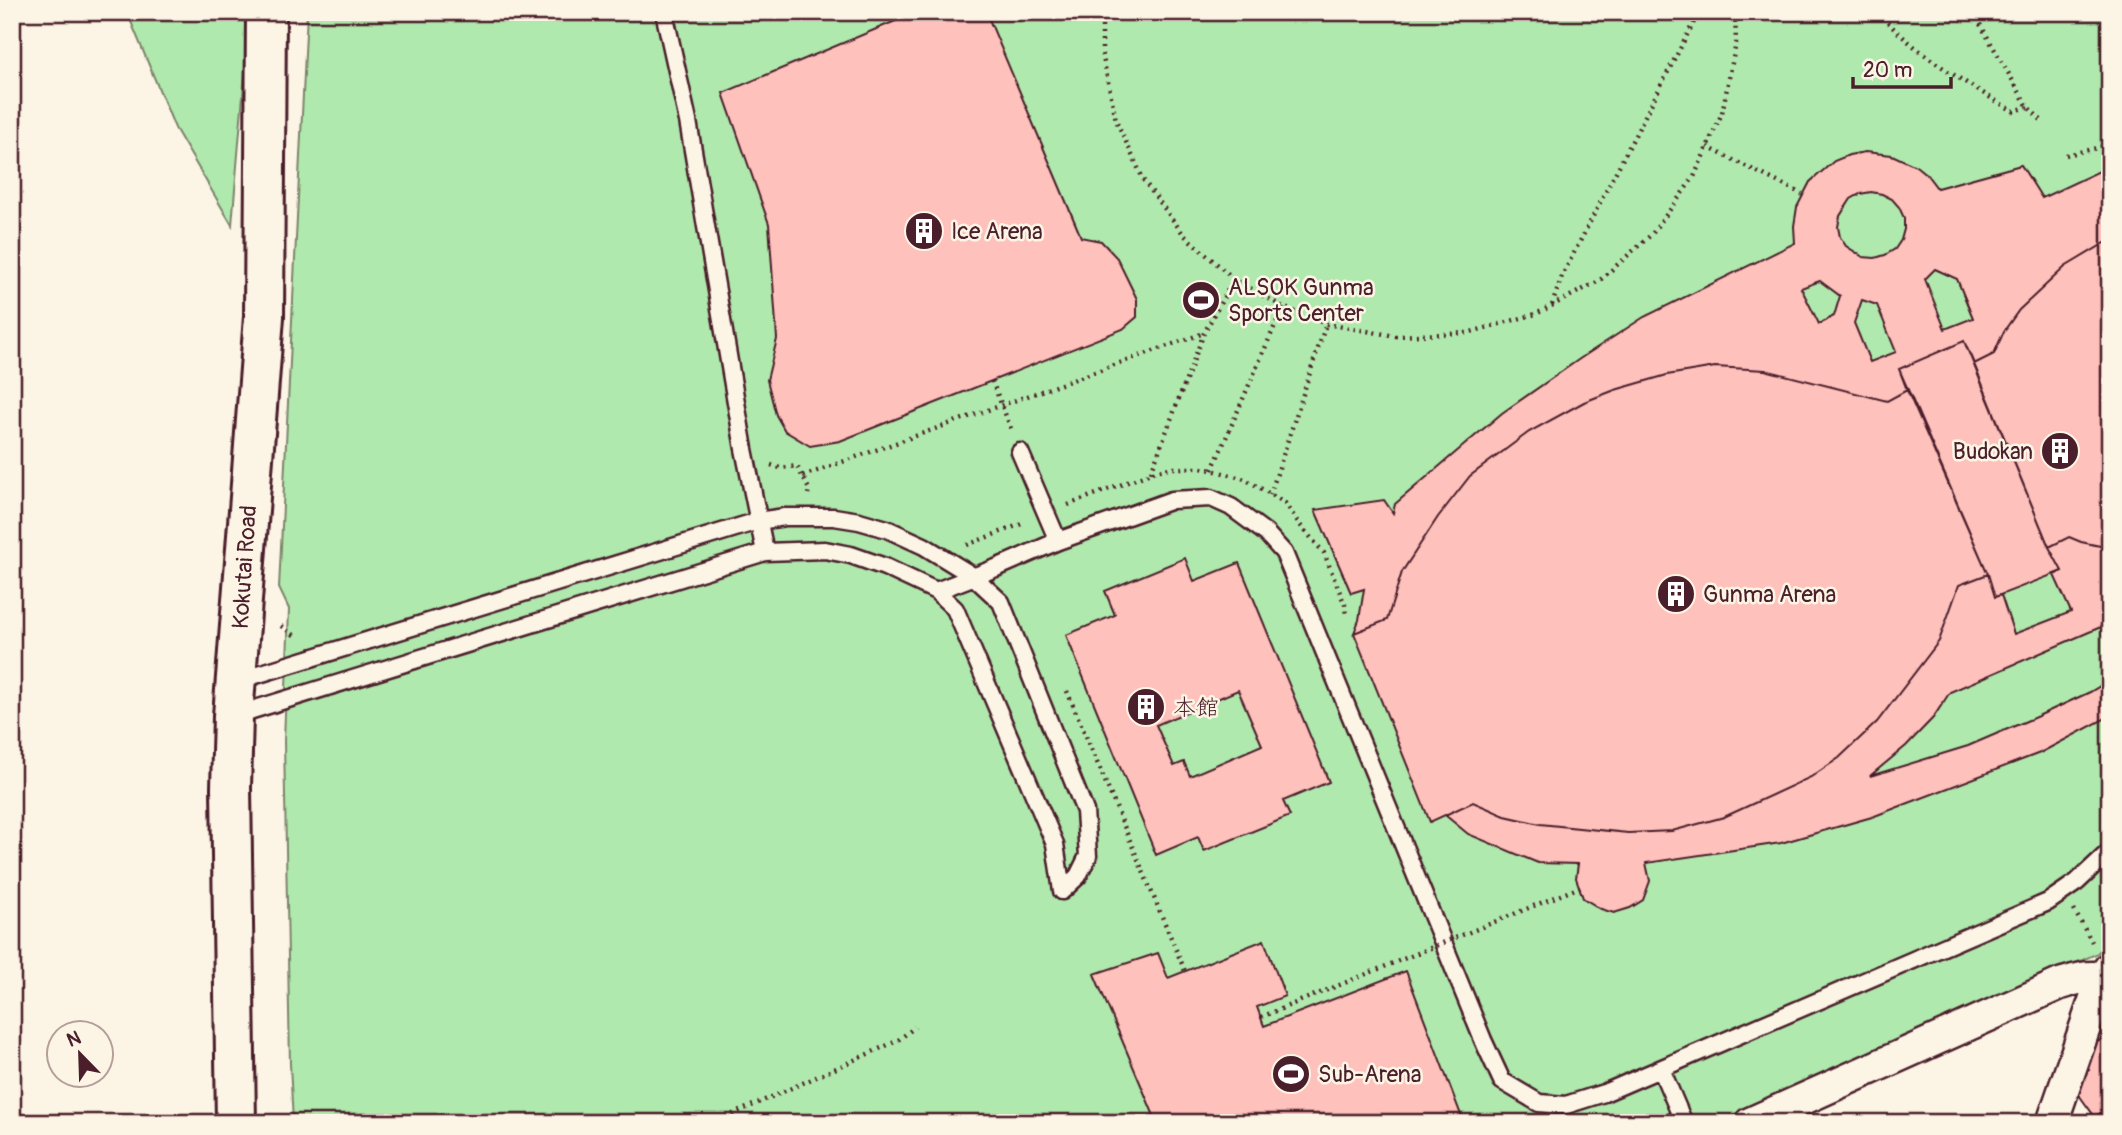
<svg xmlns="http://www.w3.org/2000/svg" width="2122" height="1135" font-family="Pangolin,'Klee One',sans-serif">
<rect width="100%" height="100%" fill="#fcf5e5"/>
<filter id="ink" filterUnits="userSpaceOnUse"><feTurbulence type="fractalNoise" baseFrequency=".0143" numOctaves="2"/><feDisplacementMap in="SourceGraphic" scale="14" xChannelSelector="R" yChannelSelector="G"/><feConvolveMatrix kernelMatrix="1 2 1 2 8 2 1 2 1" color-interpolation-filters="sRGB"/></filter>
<g filter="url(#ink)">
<!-- green -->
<path fill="#b0e9ad" stroke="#7d846c" stroke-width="2" d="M127 12H250L232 225 175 128Z
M307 12H2110V942L2096 954 1717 1123H293L290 1064 284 741 289 609 279 588Z"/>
<!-- building -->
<path fill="#fec1bb" stroke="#4a1f2b" stroke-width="2" fill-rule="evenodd" d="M917 12H986L1081 237 1101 241 1117 258 1137 299V317L1123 329 840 441 810 446 785 431 776 415 767 380 777 339 769 224 723 93Z
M1865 152 1892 155 1916 166 1927 175 1937 188 2021 165 2042 198 2110 166V240L2065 267 2019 310 2004 331 1994 354 1974 364 1964 341 1899 369 1907 390 1887 401 1765 370 1715 367 1667 375 1615 390 1584 402 1529 432 1470 476 1438 517 1402 572 1387 620 1354 633 1359 620 1364 589 1351 593 1315 510 1384 500 1393 513 1395 504 1502 413 1581 358 1644 317 1795 243 1794 226 1797 207 1810 182 1834 161 1849 155ZM1871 192 1882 194 1892 199 1899 207 1904 218V229L1901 240 1895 249 1885 255 1875 258 1863 257 1846 246 1840 237 1838 227 1840 216 1851 199 1860 194ZM1935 269 1957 279 1973 318 1945 329 1925 279ZM1820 281 1840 296 1834 316 1819 324 1801 288ZM1862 300 1877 305 1896 352 1870 362 1854 323Z
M2110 240V548L2081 542 2069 537 2049 547 1974 364 1994 354 2004 331 2019 310 2065 267Z
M1964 341 2049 547 2062 571 1995 597 1988 574 1899 369Z
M1715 367 1765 370 1887 401 1907 390 1988 574 1959 585 1939 641 1877 722 1839 758 1811 777 1724 817 1672 831 1628 833 1540 824 1505 816 1473 802 1430 822 1354 633 1387 620 1402 572 1438 517 1470 476 1529 432 1584 402 1615 390 1667 375Z
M2069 537 2081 542 2110 548V623L1950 692 1933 718 1906 746 1870 776 1968 746 2038 716 2090 692 2110 680V716L2040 753 1872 817 1781 843 1646 863 1650 881 1643 900 1630 908 1614 913 1601 909 1583 898 1576 878 1578 864 1538 863 1468 834 1445 815 1473 802 1505 816 1540 824 1628 833 1672 831 1724 817 1811 777 1839 758 1877 722 1939 641 1959 585 1988 574 1995 597 2001 595 2014 634 2071 612 2054 575 2062 571 2049 547Z
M1185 558 1194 581 1239 563 1329 782 1283 801 1290 816 1204 851 1198 837 1156 855 1066 635 1115 615 1105 591ZM1238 690 1262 745 1190 776 1184 762 1174 766 1156 725Z
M1264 940 1285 996 1257 1007 1264 1026 1406 971 1464 1123H1157L1094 974 1158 953 1168 978Z
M2110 1033V1106L2095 1117 2071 1084 2089 1070 2079 1056Z"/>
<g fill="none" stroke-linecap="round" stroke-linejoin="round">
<defs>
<path id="lane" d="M664 12 688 121 744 449 765 552
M1020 452 1058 541
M936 591 996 568 1058 541 1172 500 1211 498 1231 507 1266 533 1284 553 1483 1040 1502 1081 1539 1103 1566 1105 1604 1093 2048 902 2077 882 2110 851
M236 681 758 521 785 517H834L859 521 887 529 924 546 973 576 1001 602 1085 811 1088 856 1078 876 1062 891
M233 716 765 552 825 550 851 555 885 567 936 591 955 609 1055 844 1062 891
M1661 1069 1684 1123"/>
<path id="street" d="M1750 1123 2060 984C2078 979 2092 973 2110 981
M2052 1123 2102 978 2110 967"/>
<path id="secondary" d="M236 1123 231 788 233 716 264 317 266 12"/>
</defs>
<!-- lane casing -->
<use href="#lane" stroke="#4a1f2b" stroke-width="21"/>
<!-- street casing -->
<use href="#street" stroke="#4a1f2b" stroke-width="35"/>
<!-- secondary casing -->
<use href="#secondary" stroke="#4a1f2b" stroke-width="44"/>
<!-- path -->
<path stroke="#4a1f2b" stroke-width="4.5" stroke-dasharray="2 5" stroke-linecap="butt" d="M1102 12V53L1116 120 1144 181 1184 235 1234 279 1283 307 1326 324 1396 336 1467 333 1536 314 1599 281 1652 234 1694 177 1722 113 1736 43 1735 12
M1878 12C1915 54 1966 83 2013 111L2028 107
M1973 12 2028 107 2042 121
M1707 147 1802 194
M2066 155 2110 145
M1552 305 1562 276 1699 12
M992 381 1012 431
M771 465 780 468 797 466 809 489 808 494
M1212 470 1283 307
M1151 472 1204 333 1234 279
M803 476 1204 333
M1270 495 1326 324
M1068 505 1156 471 1169 468H1201L1212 470 1245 479 1285 503 1300 525 1324 553 1345 605 1346 617
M967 545 1024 523
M281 626 297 637
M1067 691 1185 971
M2074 910 2092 942
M713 1123 897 1041 915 1027"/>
<!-- lane -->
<use href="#lane" stroke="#fcf5e5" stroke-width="16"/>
<!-- street -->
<use href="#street" stroke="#fcf5e5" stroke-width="30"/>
<!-- secondary -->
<use href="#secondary" stroke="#fcf5e5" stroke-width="38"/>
<!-- path-bridge -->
<path stroke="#4a1f2b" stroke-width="4.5" stroke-dasharray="2 5" stroke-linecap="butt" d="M1261 1017 1585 885"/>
</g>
</g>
<!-- icons -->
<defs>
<symbol id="building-disc" viewBox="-11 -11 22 22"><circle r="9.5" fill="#4a1f2b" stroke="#fcf5e5"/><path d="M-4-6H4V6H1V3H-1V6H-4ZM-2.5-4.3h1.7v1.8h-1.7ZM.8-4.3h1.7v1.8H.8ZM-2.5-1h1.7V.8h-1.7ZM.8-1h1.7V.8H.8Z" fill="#fff"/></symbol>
<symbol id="stadium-disc" viewBox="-11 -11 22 22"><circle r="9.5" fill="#4a1f2b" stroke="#fcf5e5"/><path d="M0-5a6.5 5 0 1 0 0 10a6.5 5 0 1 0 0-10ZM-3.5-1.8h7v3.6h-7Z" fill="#fff"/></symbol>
</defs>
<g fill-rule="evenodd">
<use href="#building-disc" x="902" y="209" width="44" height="44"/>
<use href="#stadium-disc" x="1179" y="278" width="44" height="44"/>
<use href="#building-disc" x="2038" y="429" width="44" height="44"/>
<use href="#building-disc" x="1654" y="572" width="44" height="44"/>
<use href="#building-disc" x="1124" y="685" width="44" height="44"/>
<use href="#stadium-disc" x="1269" y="1052" width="44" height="44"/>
</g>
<g text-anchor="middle" stroke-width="5" stroke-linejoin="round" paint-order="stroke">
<!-- poi labels -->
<g font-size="23" fill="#4a1f2b" stroke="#fcf5e5" text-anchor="start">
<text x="951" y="239">Ice Arena</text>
<text x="1228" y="295">ALSOK Gunma<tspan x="1228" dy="26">Sports Center</tspan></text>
<text x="2033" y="459" text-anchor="end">Budokan</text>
<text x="1703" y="602">Gunma Arena</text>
<text x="1173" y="715">本館</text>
<text x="1318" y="1082">Sub-Arena</text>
</g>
<!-- street labels -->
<g font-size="23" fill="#4a1f2b" stroke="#fcf5e5">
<text transform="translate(244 567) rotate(-86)" y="8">Kokutai Road</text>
</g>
</g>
<!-- margin -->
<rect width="2122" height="1135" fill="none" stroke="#fcf5e5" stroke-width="42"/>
<rect x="21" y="21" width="2080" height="1093" fill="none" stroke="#4a1f2b" stroke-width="2.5" filter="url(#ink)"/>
<!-- north arrow -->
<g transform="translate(80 1054) rotate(337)"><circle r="33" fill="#fcf5e5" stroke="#b59f9b" stroke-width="2"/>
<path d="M0-5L12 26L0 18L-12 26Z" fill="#4a1f2b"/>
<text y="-10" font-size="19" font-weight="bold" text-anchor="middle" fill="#4a1f2b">N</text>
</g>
<!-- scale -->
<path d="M1853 77v10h98v-10" fill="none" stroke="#4a1f2b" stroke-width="3.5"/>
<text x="1863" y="77" font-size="21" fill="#4a1f2b" stroke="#fcf5e5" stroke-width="5" paint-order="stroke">20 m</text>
</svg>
